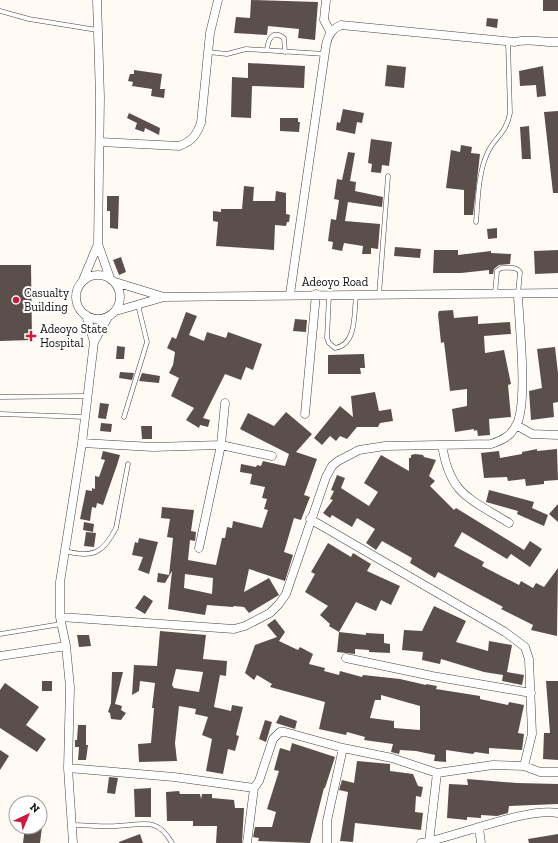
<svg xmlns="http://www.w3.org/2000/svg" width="558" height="843" font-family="'Zilla Slab',serif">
<rect width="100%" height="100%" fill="#fffbf4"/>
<!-- building -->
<path fill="#5b4f4b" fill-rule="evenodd" d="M251 0 318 2 315 40 298 38 299 29 268 26 267 35 234 33 236 17 250 18Z
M543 0H558V11H543Z
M487 18 498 19 497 28 486 26Z
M248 63 305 66 304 88 252 86 251 118 231 117 232 77 248 78Z
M387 65 406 67 404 88 385 86Z
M543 66 546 96 537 97 536 85 520 86 519 71Z
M134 70 162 74 160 89H165L164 98 151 96 152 89 132 86 133 82 128 81 130 74H134Z
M343 109 364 113 362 123 357 122 355 134 336 130 337 122 340 123Z
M558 111V193H553L544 112Z
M129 113 160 128 159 135 145 128 144 132 135 129 137 123 127 118Z
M280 118H298V122H300L299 132 280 131Z
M529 126 531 159H522L520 127Z
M371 139 392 142 389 166 382 165 381 173 371 172 372 164 368 163Z
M461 145 472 147 471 153 480 154 473 215H464V190L446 188 451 150 460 152Z
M348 152 355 153 350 181 356 182 355 191 383 197 382 207 348 202 345 221 380 224 378 249 371 248V254H362L363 246 344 243 342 251 332 249 333 242 328 241 331 219 336 220 339 200 334 199 337 179 342 180Z
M244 186 254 187 253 201H275L276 191 286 193V214L290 215 289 222H287L286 226 275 225 274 250 216 246 218 222 213 221V211L221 212V209H242Z
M107 196H119L118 229 110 228V211H107Z
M497 228V238L488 239 487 229Z
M395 247 421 249 420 258 394 256Z
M434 250H458V255L491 251V253L511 254 510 264 499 265 494 269 493 274H489V270L461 273H433Z
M558 250V273L535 274 534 251Z
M121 257 126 272 119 275 113 260Z
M0 265H31L32 340 0 341Z
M453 310 454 318 478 316V324L510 322 511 334 484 336 485 353 504 350 511 384 508 385 511 417 489 419 490 435 478 436 477 430 474 431V429L455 432 452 409 467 406V389L450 391 444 342 441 343 438 314 439 311Z
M186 312 197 316 189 335 204 341 207 332 226 338 228 332 262 344 253 370 246 367 241 380 225 374 203 418 210 420 208 427 200 425 199 428 186 420 194 408 171 396 179 378 169 373 173 365 175 352 167 348 172 337 176 339Z
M295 319 307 320 306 332 293 331Z
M117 346 125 347 124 359H116Z
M555 347 558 373V402L553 403 554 417 531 420 529 391 542 388 537 349Z
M364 354 365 368H360L361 374H328V355Z
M120 372 134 373 132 380 119 378Z
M142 373 160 376 159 383 139 381Z
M375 392 379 411 391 409 393 421 380 423 378 427H357L347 439 340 436 336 441 330 436 322 445 314 438 340 406 353 417 351 396Z
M100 403 109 404 106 419 98 418Z
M286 412 312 434 296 452 317 459 304 495 310 497 301 520 294 518 284 552 293 555 285 581 249 569 244 592 269 578 279 595 249 613 244 607 234 606 233 607 207 605 205 615 168 609 172 571 165 583 157 582 158 573 169 575 173 538 167 537 170 519 161 518 162 507 194 510 191 531 196 532 195 541 190 540 188 560 216 565 222 538H225L227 527 232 528 233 521 262 528 268 510 264 509 267 499 262 498 265 487 250 484 252 474 240 472 241 464 256 467 257 465 261 466 263 461 285 466 289 454 240 429 248 413 274 426ZM185 574 213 578 212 594 184 588Z
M101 423 112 424 111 432 100 431Z
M141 426H152V439H142Z
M537 449V451L557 449 558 480 544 481V484L526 486 525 479 508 481 507 477 484 478 481 453 499 451 500 458 522 454V452Z
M103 451 120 455 117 465 103 505 97 503 96 508 92 507 90 521 80 519 86 490 92 491V488L95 489V476L99 477 105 460 101 459Z
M415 454 423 455 424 457 436 460 429 476 435 481 430 486 454 510 456 508 524 550 530 541 542 549 530 567 511 554 507 559 462 532 454 546 484 562 482 566 519 585 521 581 533 588 536 583 544 587 558 568 557 636 531 630 533 625 501 609 503 607 438 572 435 578 410 563 412 558 382 541 376 550 366 543 375 529 357 518 352 527 332 515 330 518 323 513 333 500 330 499 334 491 331 490 337 475 345 478 341 488 369 506 378 492 364 483 381 455 409 471V458H411V455Z
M489 490 534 502 532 508 548 515 544 526 517 514 518 511 486 502Z
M558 504V522L549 514Z
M84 522 94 524 93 532 83 530Z
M86 532 96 533 94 547 84 546Z
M139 538 158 542 149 574 138 570 143 557 132 555 135 542 138 543Z
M328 543 351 557 353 553 371 564 367 571 400 586 391 605 381 600 376 611 356 602 339 632 329 626 330 624 320 615 328 606 305 592 315 574 311 572Z
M144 595 153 601 145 614 135 608Z
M434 606 466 621 456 642 488 651 489 641 512 645 507 672 524 675 522 685 502 681 503 675 484 672 441 659 440 664 422 660 423 652 402 650 404 630 422 631Z
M275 619 285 632 279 641 298 650 300 647 313 654 309 664 325 668 324 671 339 675 340 671 362 677 363 675 400 679 426 685V684L437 686 436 689 480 696V699L508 705 509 702 524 705 518 733 524 734 522 750 489 748V754L475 752 473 754 446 750V762L434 761 435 755 416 751 400 750 399 754 391 752 393 744 364 740 365 737 347 732 346 735 319 729 325 702 270 687 272 684 257 675 254 680 245 673 255 645 277 637 267 625ZM381 695 420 706V730L394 728V721L370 718 375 700H381Z
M160 631 206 635 203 659 227 661 226 676 220 675 214 707 231 711 232 705 243 707 236 735 239 736 235 751 228 749 223 774 206 771 212 739 202 735 208 717 195 714 196 709 179 706 175 743 177 761 139 762 138 744 151 743 154 708H152L155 683 140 681 139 691 132 695 134 665 157 666ZM176 669 203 672 199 692 174 688 172 685Z
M339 632 366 635V633L384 634V643L390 644V653L369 652V650L355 649V654L337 652Z
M77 635H89L91 646 79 647Z
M112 672H123L115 704 122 706 121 710 126 713 121 720 111 719 110 713 108 712 111 703Z
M42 681H52V691H42Z
M546 681H558V760L543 759 544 733H550Z
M5 683 39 707 26 725 46 739 37 752 0 728V690Z
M280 715 297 721 295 729 276 723Z
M265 720 272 722 266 742 259 739Z
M78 725H86V745H88L86 760H78L79 747H75V740H77Z
M292 743 335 757 325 788H324L310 843 258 841 259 838 253 837 255 827H272L276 812 267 809 279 771 274 770 280 748 290 751Z
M0 750 9 756 0 770Z
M357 761 390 764V771L413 774 418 786 423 787 421 797 416 796 415 812 423 813 421 830 355 823 353 842 340 841 348 792 339 790 342 780 354 783Z
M109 777 118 778 115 794 107 793Z
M467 779 517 783 558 784V804L509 806 508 813 497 816 481 815V818L467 817V820L447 818 449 784 468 785Z
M151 788V817H135L134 789Z
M179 791 180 794H200L201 799 202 794H212V798L234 800 235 808H244L242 843H216L217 826H193V821H167L166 792Z
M25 827H42L40 843H23Z
M140 834 143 843H119V842Z
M558 834V843H529L528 839Z"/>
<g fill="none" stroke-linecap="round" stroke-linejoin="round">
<defs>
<path id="service" d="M0 11 29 19 97 30
M267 50C268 40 272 29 284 38L285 52
M208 52 227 54 246 49 325 54
M476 222C478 200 478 174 487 154 494 137 506 135 510 113L508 41
M495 294 497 271 501 268C508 268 516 266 520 272L518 294
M329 295 327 338 329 343 335 348C357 345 354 313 356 295
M379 295 388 176
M0 397 87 396
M0 414 85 417
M124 417 147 342 138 305
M65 551C92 558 103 554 116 528L128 464
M0 634 61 624
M73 825C88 825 103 827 117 826 142 825 157 816 172 843"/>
<path id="minor" d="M97 0 100 97 98 244 110 278
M326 0 324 20 331 33
M100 142 179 146C192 141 196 136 201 123L210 33 218 0
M76 297a22 22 0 1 1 44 0a22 22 0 1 1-44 0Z
M83 280 98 244
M115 282 164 297 558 293
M290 294 326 45C328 35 332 29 341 25L515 42C530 38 543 43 558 42
M116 311 164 297
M86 315 94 342
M305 414 316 294
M516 425 532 434 558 435
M82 443 153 447 221 445 272 456
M442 445C450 495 469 498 509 523
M310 519 505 632 525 647 529 659 532 734 524 766
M199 548 221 445 225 403
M60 617 234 629 245 626 270 613 279 604 286 594 326 477 332 466 338 461 359 450 385 446 491 444C503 440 511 436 517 424 528 399 519 325 518 295
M0 656 66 646
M346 658 432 676 531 693
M68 768 174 777 254 788
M479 828 481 843
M429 842 437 773
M73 843 68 768 70 687 66 646 60 617V582L82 443 94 342 108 317
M247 843 254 788 259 781 273 739 280 732H285L343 748 392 758 437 773 493 765 524 766 540 772H558
M327 843V821L343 748
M421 843C456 837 527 807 558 813"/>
</defs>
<!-- service casing -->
<use href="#service" stroke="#434343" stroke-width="5"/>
<!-- minor casing -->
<use href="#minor" stroke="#434343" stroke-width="9"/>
<!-- service -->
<use href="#service" stroke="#fff" stroke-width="4"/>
<!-- minor -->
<use href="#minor" stroke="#fff" stroke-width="8"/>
</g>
<!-- markers -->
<g fill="#d1183b" stroke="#fff" stroke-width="1.5">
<circle cx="16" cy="300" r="4"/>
<path d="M29 330h4v4h4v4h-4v4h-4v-4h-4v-4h4z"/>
</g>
<g text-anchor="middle" stroke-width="4" stroke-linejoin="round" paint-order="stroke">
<!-- street labels -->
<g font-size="12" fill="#101010" stroke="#fff">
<text x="335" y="286">Adeoyo Road</text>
</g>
<!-- poi labels -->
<g font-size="12" fill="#101010" stroke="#fff" text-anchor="start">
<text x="24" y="297">Casualty<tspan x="24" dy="14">Building</tspan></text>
<text x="40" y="333">Adeoyo State<tspan x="40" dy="14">Hospital</tspan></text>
</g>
</g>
<!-- north arrow -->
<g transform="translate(28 815) rotate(44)"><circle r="19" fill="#ffffff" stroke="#9f9f9f"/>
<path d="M0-3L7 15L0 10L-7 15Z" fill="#d1183b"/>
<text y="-6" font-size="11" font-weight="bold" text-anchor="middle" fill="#101010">N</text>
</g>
</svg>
